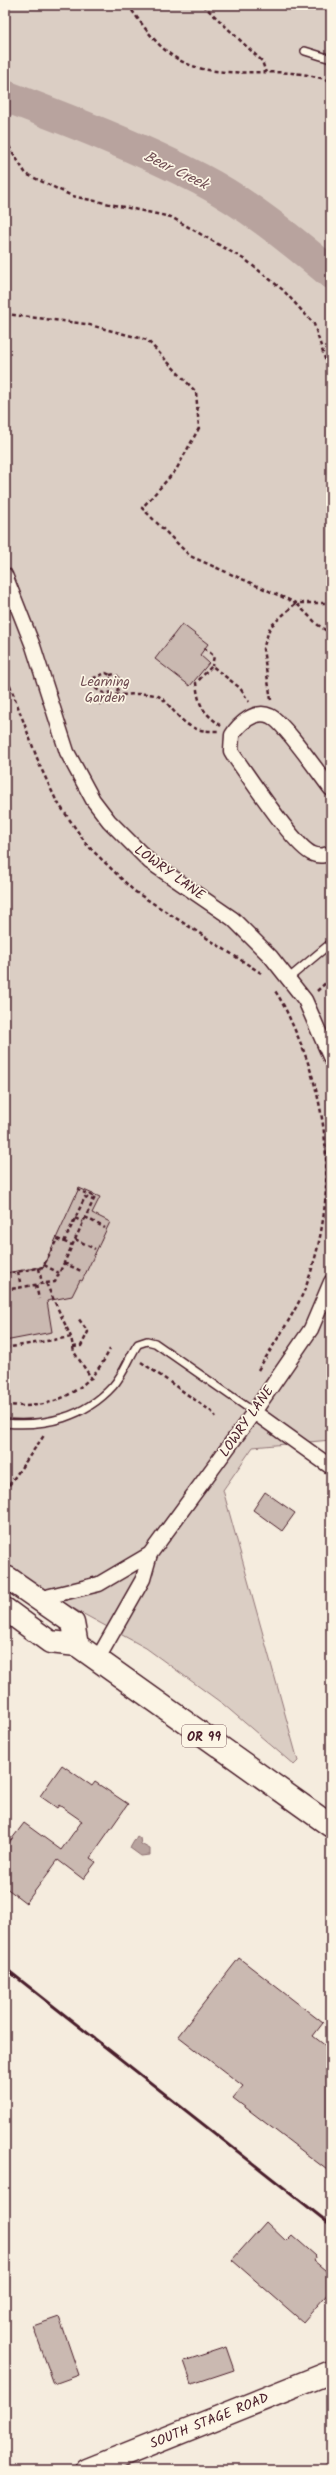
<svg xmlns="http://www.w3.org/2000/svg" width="336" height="2475" font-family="Kalam,sans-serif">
<rect width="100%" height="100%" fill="#f5ecde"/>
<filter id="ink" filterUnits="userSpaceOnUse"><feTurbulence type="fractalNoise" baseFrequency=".025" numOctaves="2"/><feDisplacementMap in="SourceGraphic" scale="8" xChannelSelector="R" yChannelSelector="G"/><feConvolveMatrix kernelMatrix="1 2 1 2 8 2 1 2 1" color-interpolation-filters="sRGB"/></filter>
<g filter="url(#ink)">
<!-- green -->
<path fill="#dbcec4" stroke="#927678" d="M5 5H331V1440L253 1447 223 1490 298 1761 294 1765 223 1704 146 1648 67 1605 5 1563Z"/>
<!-- water -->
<path fill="#b8a39e" stroke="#8c6e70" d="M137 1836 140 1838 141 1844 150 1849V1855L141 1856 130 1848Z"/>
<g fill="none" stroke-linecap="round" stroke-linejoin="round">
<!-- river -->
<path stroke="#b8a39e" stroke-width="32" d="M5 96C71 121 138 147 200 179 248 204 290 239 331 273"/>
</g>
<!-- building -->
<path fill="#cab9b1" stroke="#4a1f2b" d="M182 624 208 644 200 655 209 663 190 686 155 659Z
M79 1188 100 1197 92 1213 110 1222 82 1281 80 1280 72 1296 47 1301 52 1332 5 1341V1273L43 1267Z
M265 1492 295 1513 282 1531 253 1510Z
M62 1765 92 1786 95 1782 128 1804 90 1858 96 1862 83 1879 58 1860 26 1903 5 1887V1848L24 1823 61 1850 82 1821 59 1805 57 1808 40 1796Z
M239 1958 323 2023 313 2036 331 2050V2173L233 2098 243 2086 178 2036Z
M266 2222 286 2241 292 2235 316 2256 313 2260 331 2275V2290L303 2322 232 2260Z
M59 2317 79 2375 54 2384 33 2326Z
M226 2347 234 2370 192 2384 184 2361Z"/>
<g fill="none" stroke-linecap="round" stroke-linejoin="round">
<defs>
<path id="service" d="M305 51 331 59
M289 978 331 943
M5 1423C45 1427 85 1417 113 1386 124 1374 129 1357 138 1344L147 1341 155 1343 254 1412"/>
<path id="minor" d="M5 575 33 646 67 752 93 800 109 821 150 862 233 919 271 957 305 1000 331 1059
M331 789C320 775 284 722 270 716 255 709 239 724 232 735L231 751 234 756C248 775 295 848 313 854 320 857 325 855 331 853
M254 1412 331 1467
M38 1599 99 1584 150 1554
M97 1660 143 1579 150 1554 254 1412 311 1329 331 1282"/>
<path id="primary" d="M5 1578H8L73 1623 77 1645
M5 1609 50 1642 77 1645 331 1826
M87 2470 331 2372"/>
</defs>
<!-- service casing -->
<use href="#service" stroke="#4a1f2b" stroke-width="10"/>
<!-- minor casing -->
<use href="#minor" stroke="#4a1f2b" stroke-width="17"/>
<!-- primary casing -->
<use href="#primary" stroke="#4a1f2b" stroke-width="25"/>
<!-- path -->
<path stroke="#4a1f2b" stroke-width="2.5" stroke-dasharray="4 3" stroke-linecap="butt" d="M128 5C139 20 151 38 165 50 202 82 248 69 292 73 305 74 318 77 331 81
M203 5 262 61 266 73
M5 140 26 174 72 196 171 217 247 261 283 290 314 324 325 359 331 368
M5 314 86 324 147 340 196 392 199 428 176 470 142 508 190 556 296 603H331
M204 648 214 656 212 666
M5 672 40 766 56 800 87 845 134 891 261 973
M110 675 116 674 120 680 115 700 100 704 101 700 110 694V675L106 673 94 678 93 686C110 703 137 689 158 696 163 698 168 704 171 708 186 726 194 732 218 731
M271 700 263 649 270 627 296 603 318 625 331 634
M221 726C202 711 199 707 196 683L212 666 240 688 249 702
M317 991 331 978
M85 1217 105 1228
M75 1218 83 1222
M75 1239 95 1249
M64 1242 85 1197 93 1200
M64 1263 83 1272
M44 1265 59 1273
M39 1268 42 1284
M18 1272 20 1282
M5 1274 43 1267 57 1239 72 1245
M46 1283 55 1282 95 1197 78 1190
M36 1285 39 1299
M5 1290 46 1283 71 1337
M5 1290 8 1305
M73 1347 81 1346 88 1332 78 1318
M5 1348 71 1337 74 1352 92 1379
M141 1362 211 1411 216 1417
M258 1370C274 1344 292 1318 305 1289 336 1207 333 1118 298 1037 291 1022 285 1005 275 991
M5 1404C50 1413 91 1390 110 1349
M5 1491 45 1434"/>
<!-- service -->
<use href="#service" stroke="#fcf5e5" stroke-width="7"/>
<!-- minor -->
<use href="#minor" stroke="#fcf5e5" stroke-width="14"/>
<!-- primary -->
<use href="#primary" stroke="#fcf5e5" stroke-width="22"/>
<!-- rail -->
<path stroke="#4a1f2b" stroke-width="3" d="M5 1968 331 2225"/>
</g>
</g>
<g text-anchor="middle" stroke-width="3.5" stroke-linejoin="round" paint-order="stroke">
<!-- shield labels -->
<rect fill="#fcf5e5" stroke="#7f5f63" stroke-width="1" x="182" y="1725" width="44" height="22" rx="3"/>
<g font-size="13" font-weight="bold" fill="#4a1f2b">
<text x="204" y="1741">OR 99</text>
</g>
<!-- park labels -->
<g font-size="14" fill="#6e4b51" stroke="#fcf5e5">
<text x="105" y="686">Learning<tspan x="105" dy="16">Garden</tspan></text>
</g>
<!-- street labels -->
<g font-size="14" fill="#4a1f2b" stroke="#fcf5e5">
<text transform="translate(170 872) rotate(36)" y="5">LOWRY LANE</text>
<text transform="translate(246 1421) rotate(-55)" y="5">LOWRY LANE</text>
<text transform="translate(209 2420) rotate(-22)" y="5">SOUTH STAGE ROAD</text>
</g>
<!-- water labels -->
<g font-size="15" font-style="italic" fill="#704d53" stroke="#fcf5e5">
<text transform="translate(176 170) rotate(26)" y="5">Bear Creek</text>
</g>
</g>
<!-- margin -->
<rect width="336" height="2475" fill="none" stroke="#fcf5e5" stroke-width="20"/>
<rect x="10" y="10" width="316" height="2455" fill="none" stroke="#4a1f2b" stroke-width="1.5" filter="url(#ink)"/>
</svg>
